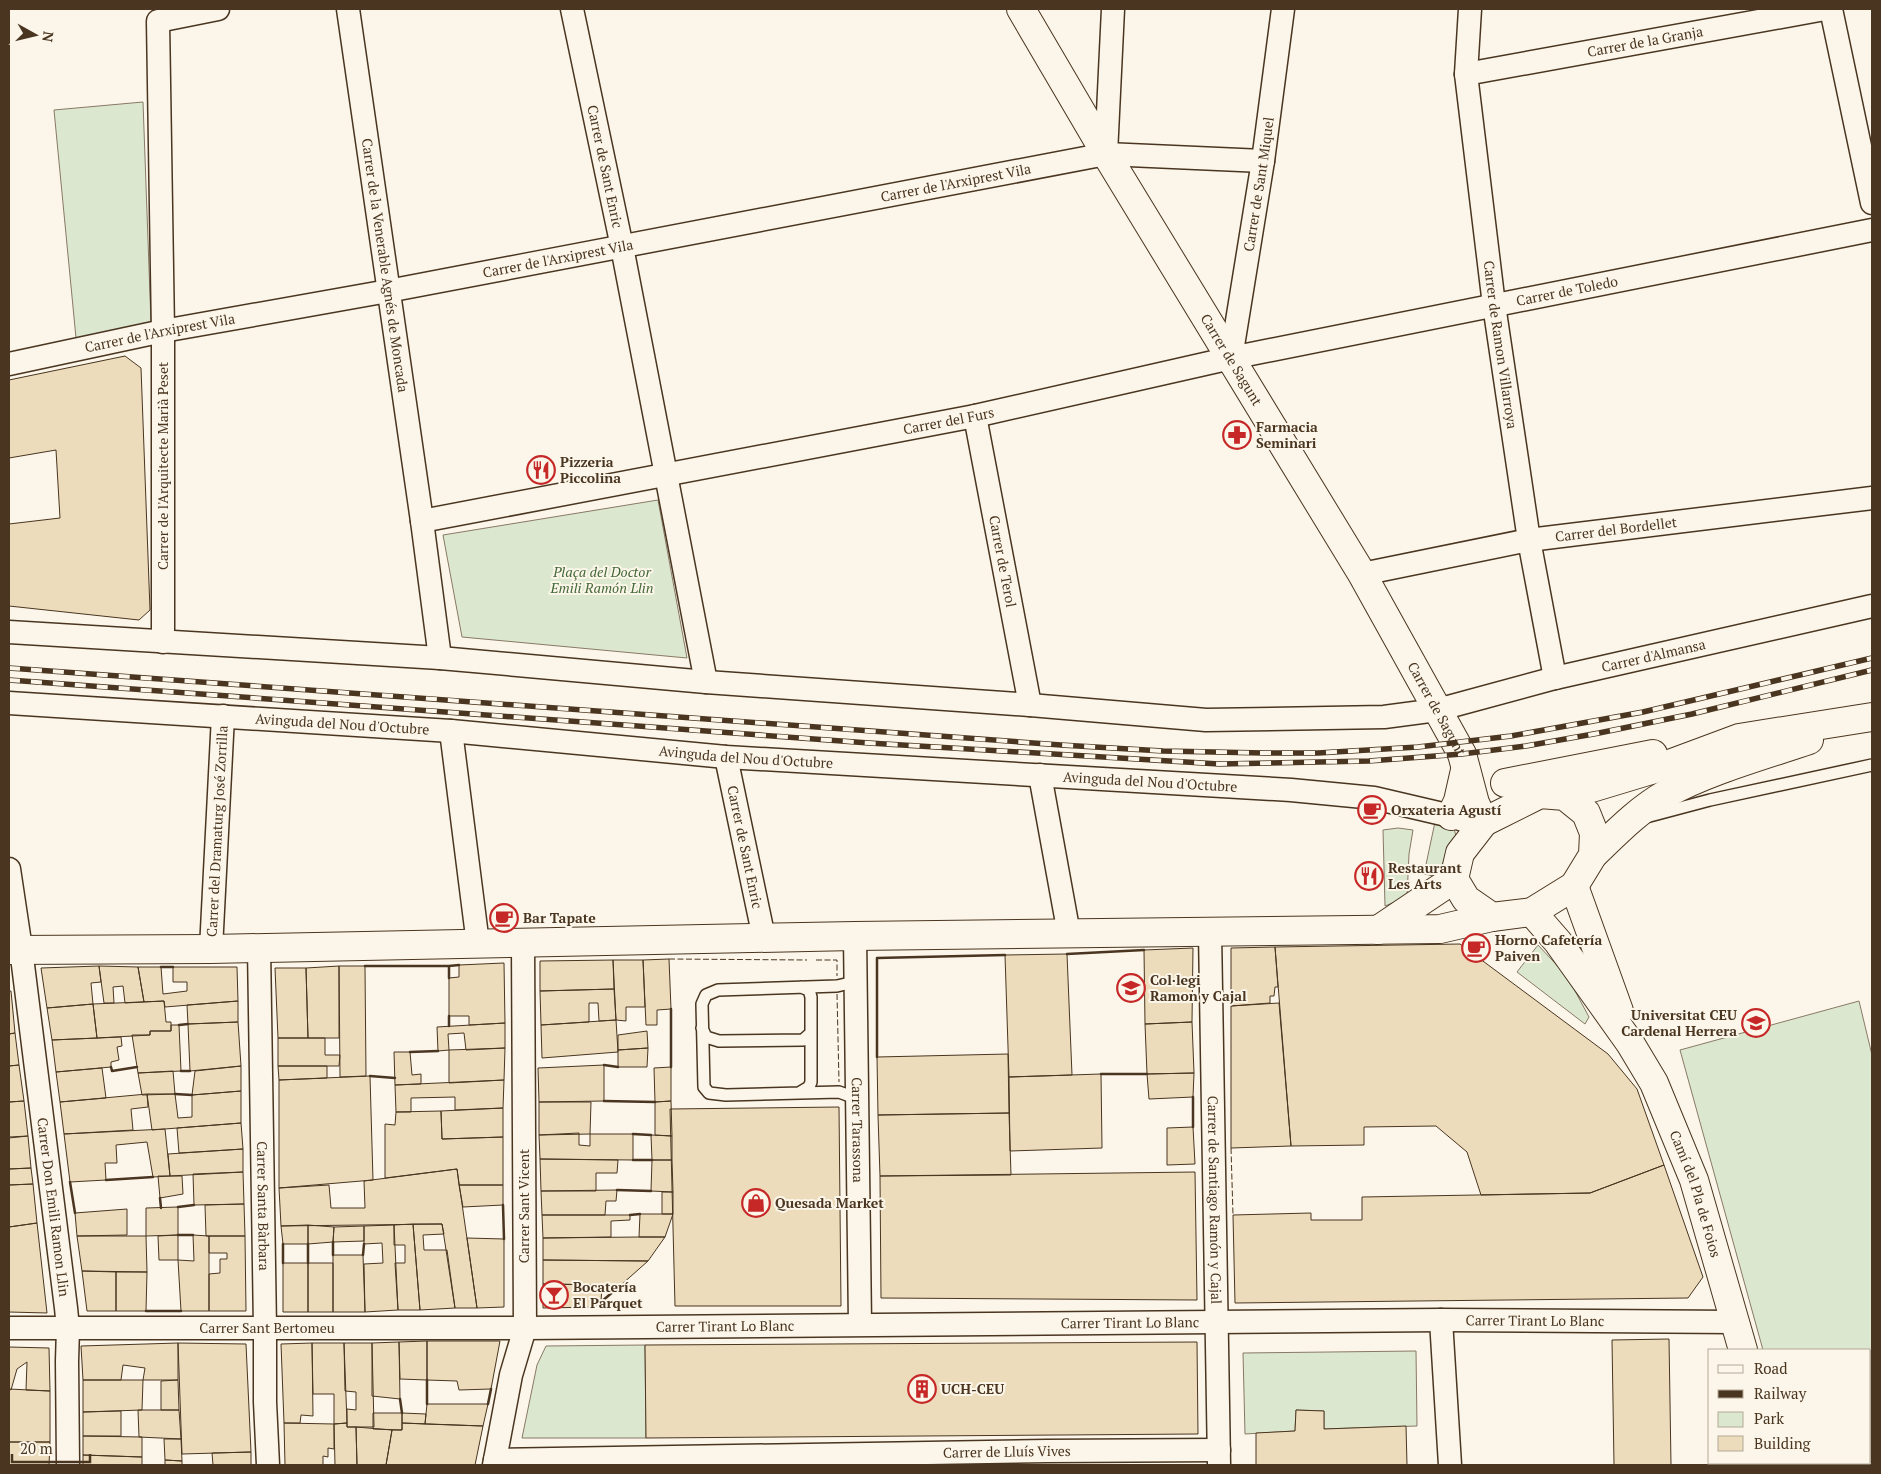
<svg xmlns="http://www.w3.org/2000/svg" width="1881" height="1474" font-family="'PT Serif',serif">
<rect width="100%" height="100%" fill="#fbf6e9"/>
<!-- green -->
<path fill="#dce7d0" stroke="#887966" d="M143 102 151 323 76 338 54 110Z
M658 500 687 658 462 637 443 535Z
M1435 822 1453 825 1456 836 1445 856 1440 873 1434 876 1424 874Z
M1398 828 1413 830 1409 854 1407 897 1385 906 1383 830Z
M1538 945 1567 976 1589 1017 1585 1024 1517 972Z
M1859 1001 1872 1055V1465H1794V1463H1870V1350H1763L1680 1050Z
M645 1345 646 1438H522L537 1365 546 1346Z
M1416 1351 1417 1426 1324 1429V1411L1296 1410 1295 1431 1245 1434 1243 1353Z"/>
<!-- building -->
<path fill="#ecdcbc" stroke="#4a3520" d="M125 356 141 368 150 610 139 620 9 606V524L60 518 56 450 9 458V380Z
M1460 944 1608 1054 1637 1089 1664 1165 1590 1193 1481 1195 1467 1152 1436 1126 1364 1127V1145L1291 1146 1275 947Z
M1275 947 1278 987H1275L1274 996H1270V1003L1231 1006V948Z
M1193 948 1192 1022 1145 1024 1144 950Z
M1067 954 1072 1075 1009 1077 1005 955Z
M669 959 671 1009 657 1010V1025H646L643 960Z
M613 960 614 989 540 991V961Z
M613 960H643L645 1007H626V1021L616 1020Z
M504 963 505 1023 469 1025V1016H449V978L459 977V965Z
M99 966 101 982 91 983 93 1004 47 1008 41 968Z
M99 966 138 967 144 1002 125 1003 123 986 113 987 114 1003H104Z
M339 966H365L366 1076 340 1077Z
M339 966V1038H308L306 968Z
M138 967H161L163 994 187 991V982H173V967H237L238 1001 165 1007 164 1001 144 1002Z
M275 968H306L308 1038H278Z
M614 989 616 1020 599 1021 598 1003H589V1022L541 1025 540 991Z
M9 991H11L15 1033 9 1034Z
M164 1001 166 1022H171V1031H150V1035L97 1038 93 1004Z
M238 1001V1022L188 1024 187 1005Z
M1279 1003 1291 1146 1231 1148V1006Z
M93 1004 97 1038 52 1040 47 1008Z
M616 1020 618 1052 542 1058 541 1025Z
M238 1022 241 1066 190 1071 188 1024Z
M1192 1022 1194 1073 1147 1074 1145 1024Z
M505 1023V1048L466 1050 464 1033 448 1034 449 1050 438 1051 437 1027Z
M171 1025H179L181 1071 138 1073 132 1035H150V1031H171Z
M647 1031 648 1048 618 1050V1035Z
M15 1033 19 1065 9 1066V1034Z
M121 1037 122 1046 117 1047 119 1060 111 1062V1067L56 1072 52 1040Z
M278 1038H325V1055H340L339 1066H278Z
M505 1048 504 1080 449 1083V1050Z
M648 1048 647 1067H618V1050Z
M394 1052H410L412 1075 421 1074V1084L395 1085Z
M1008 1054 1009 1113 878 1115 877 1057Z
M19 1065 24 1101 9 1102V1066Z
M604 1065V1101L539 1102 538 1068Z
M241 1066V1091L192 1095 195 1071Z
M278 1066H327V1078L279 1080Z
M671 1067V1101L655 1102 654 1068Z
M102 1068 106 1098 60 1102 56 1072Z
M173 1071 175 1094 142 1095 138 1073Z
M1194 1073 1193 1097 1149 1099 1147 1074Z
M1101 1074 1102 1148 1010 1151 1009 1077Z
M370 1076 373 1180 279 1188V1080Z
M504 1080 503 1108 455 1110V1097L411 1098V1112H396L395 1085Z
M241 1091V1123L152 1130 147 1094H175L178 1118 192 1117V1095Z
M147 1094 148 1107 131 1109 133 1130 64 1134 60 1102Z
M24 1101 28 1136 9 1137V1102Z
M671 1101 672 1136 655 1135V1102Z
M539 1102H591L590 1134 539 1135Z
M839 1107 841 1306H675L670 1109Z
M503 1108V1137L442 1139 441 1111Z
M441 1111 442 1139 503 1137V1185H459L457 1169 385 1178V1124L395 1125 396 1112Z
M1009 1113 1011 1175 880 1176 878 1115Z
M241 1123 243 1149 179 1153 177 1128Z
M1193 1127 1195 1164 1167 1165V1128Z
M165 1129 170 1176 153 1177 147 1142 116 1145 117 1163H105L106 1180 70 1182 64 1134Z
M579 1133V1145L590 1146V1134H633V1160L540 1159 539 1135Z
M651 1135 672 1136V1160H652Z
M28 1136 31 1168 9 1169V1138Z
M243 1149V1172L170 1176 168 1154Z
M540 1159 618 1160 617 1173H596V1191H541Z
M652 1160H672L673 1192 651 1191Z
M1664 1165 1703 1277 1688 1298 1235 1303 1233 1215 1311 1213V1220H1362V1197L1590 1193Z
M31 1168 33 1184 9 1185V1169Z
M457 1169 477 1308H455L442 1224 281 1226 279 1188 329 1185 331 1208H365L364 1181Z
M243 1172 244 1204 194 1205 193 1174Z
M1195 1172 1197 1300 881 1298 880 1176Z
M158 1176H182L183 1194 160 1198Z
M33 1184 37 1223 9 1227V1185Z
M459 1185H503V1205L463 1207Z
M617 1190 616 1201H606L605 1215H542L541 1191Z
M662 1192H673V1214H662Z
M244 1204 245 1236H206L205 1205Z
M178 1207V1235L146 1236V1208Z
M127 1209V1235L77 1236 75 1213Z
M640 1214H673L665 1237H639Z
M542 1215H630V1220L611 1221V1237L543 1238Z
M37 1223 47 1313 9 1312V1227Z
M413 1224 420 1310H398L395 1263H405V1245H394V1225Z
M413 1224H442L444 1234 423 1235 424 1250H447L455 1308 420 1310Z
M308 1225V1244H283L281 1226Z
M308 1225 334 1227 333 1242 308 1244Z
M394 1225 398 1310 365 1312 364 1264 383 1263 382 1243 364 1244V1226Z
M364 1226V1241L333 1242 334 1227Z
M178 1235V1260H159L158 1236Z
M193 1235 209 1236V1311H181L178 1260 194 1261Z
M77 1236H146L147 1272 82 1271Z
M209 1236H245L246 1311H209V1274L220 1273V1259H227V1253H209Z
M639 1237H665L648 1261 543 1260V1238Z
M467 1238 504 1239V1307L477 1308Z
M333 1255H363L365 1312H333Z
M543 1260 648 1261 621 1285 543 1284Z
M283 1263H308V1312H283Z
M308 1263H333V1312H308Z
M82 1271 116 1272V1311H87Z
M116 1272H147L146 1311H116Z
M543 1284 602 1285 601 1302 595 1307 543 1308Z
M1669 1339 1671 1465H1614L1612 1340Z
M427 1341H500L491 1389 459 1390 457 1381 427 1380Z
M427 1341V1380L400 1379 399 1342Z
M399 1342 400 1399 372 1396V1343Z
M1197 1342 1198 1434 646 1438 645 1345Z
M178 1343V1380H143L145 1368 123 1365 121 1380H83L81 1346Z
M178 1343 246 1344 251 1452 182 1454Z
M312 1343 313 1416 301 1415 300 1423H284L281 1344Z
M312 1343H344L347 1423 334 1424V1394H313Z
M344 1343H372L374 1427H347V1409L356 1410V1392L345 1391Z
M9 1347 49 1348 50 1391 26 1390 27 1362 17 1369 11 1390 9 1389Z
M83 1380H143L142 1410 83 1412Z
M178 1380 179 1410H161V1381Z
M9 1389 50 1391V1442H9Z
M427 1404H488L483 1426 425 1424Z
M138 1410H179L181 1439 139 1437Z
M1296 1410 1324 1411V1429L1406 1426 1407 1465H1256V1433L1295 1431Z
M121 1411V1436H83V1412Z
M373 1413H402V1430L373 1429Z
M402 1413 426 1414 425 1424 402 1423Z
M284 1423 334 1424V1449L328 1448V1457L323 1456V1465H285Z
M347 1423V1427H356L357 1465H335L334 1424Z
M402 1423 483 1426 475 1465H386L392 1430H402Z
M356 1427 392 1430 386 1465H357Z
M83 1436 142 1437V1457L83 1455Z
M164 1439H181L182 1461 165 1460Z
M9 1442H50L49 1465H9Z
M251 1452V1465H213L212 1453Z
M83 1455 142 1457V1465H83Z
M165 1460 182 1461V1465H165Z"/>
<g fill="none" stroke-linecap="round" stroke-linejoin="round">
<defs>
<path id="service" d="M1646 817 1710 800 1872 765
M855 977 850 983 837 986 718 990 706 995 702 1004 704 1087 709 1093 726 1095 839 1092 850 1096 855 1105
M702 1028 706 1037 719 1041 803 1040 811 1033
M799 1093 809 1087 811 1082V997L809 990 801 987"/>
<g id="minor">
<path id="s1" d="M348 9 422 521 440 658"/>
<path id="s2" d="M572 9 622 247 706 682"/>
<path id="s3" d="M1470 9 1466 74 1494 305 1529 540 1555 678"/>
<path d="M1831 9 1872 203"/>
<path id="s4" d="M1466 74 1825 9"/>
<path d="M1106 154 1113 9"/>
<path id="s5" d="M1231 358 1263 161 1283 9"/>
<path id="s6" d="M9 364 163 331 388 291 1106 154 1263 161"/>
<path id="s7" d="M975 416 1030 705"/>
<path id="s8" d="M422 521 975 416 1231 358 1872 230"/>
<path id="s9" d="M1362 574 1529 540 1872 498"/>
<path id="s10" d="M9 632 440 658 706 682 1030 705 1206 720 1384 717 1437 710 1555 678 1872 606"/>
<path d="M163 642V331L158 21 218 9"/>
<path id="s11" d="M9 703 451 731 726 757 1291 790 1374 798 1451 816 1481 826"/>
<path d="M451 731 478 944"/>
<path id="s12" d="M726 757 764 938"/>
<path d="M1040 775 1069 934"/>
<path id="s13" d="M9 869 21 949 66 1308 68 1328 67 1361 68 1465"/>
<path id="s14" d="M1210 932 1219 1464"/>
<path id="s15" d="M855 936 860 1324"/>
<path id="s16" d="M259 947 265 1329V1402L268 1465"/>
<path id="s17" d="M211 949 223 716"/>
<path d="M1441 1320 1450 1465"/>
<path id="s18" d="M9 1328H525L1441 1320 1735 1322"/>
<path id="s19" d="M495 1460 1047 1451 1219 1450"/>
<path d="M494 1465 511 1375 525 1328 523 943"/>
</g>
<g id="tertiary">
<path id="s20" d="M1021 9 1106 154 1362 574 1462 754 1475 803 1484 822"/>
<path d="M1505 783 1653 754"/>
<path d="M1540 794 1565 796 1586 813 1594 833 1593 855 1574 886 1532 912 1492 917 1466 899 1454 879 1460 853 1484 822Z"/>
<path d="M1565 796 1661 767 1739 738 1872 717"/>
<path d="M1451 816 1458 801 1465 770"/>
<path d="M1593 855C1616 833 1638 810 1666 794 1707 771 1765 755 1809 740"/>
<path d="M1574 886 1619 1011"/>
<path id="s21" d="M1532 912 1558 942 1630 1043 1654 1083 1694 1180 1743 1350"/>
<path d="M1378 930 1454 879"/>
<path d="M9 950 211 949 855 936 1440 929 1492 917"/>
<path d="M1773 1463V1465"/>
</g>
</defs>
<!-- service casing -->
<use href="#service" stroke="#4a3520" stroke-width="14"/>
<!-- minor casing -->
<use href="#minor" stroke="#4a3520" stroke-width="25"/>
<!-- tertiary casing -->
<use href="#tertiary" stroke="#4a3520" stroke-width="30"/>
<!-- service -->
<use href="#service" stroke="#fbf6e9" stroke-width="11"/>
<!-- minor -->
<use href="#minor" stroke="#fbf6e9" stroke-width="22"/>
<!-- tertiary -->
<use href="#tertiary" stroke="#fbf6e9" stroke-width="28"/>
<defs>
<path id="rail" d="M9 668 1061 745 1163 751 1264 753H1318L1418 747 1511 736 1643 712 1872 658
M9 680 869 743 1219 764 1369 761 1462 754 1526 746 1599 733 1692 714 1872 670"/>
</defs>
<!-- rail casing -->
<use href="#rail" stroke="#4a3520" stroke-width="5.5"/>
<!-- rail -->
<use href="#rail" stroke="#fbf6e9" stroke-width="4" stroke-dasharray="11" stroke-linecap="butt"/>
<!-- fence -->
<path stroke="#4a3520" stroke-width="1" stroke-dasharray="6 2.5" stroke-linecap="butt" d="M669 959 807 960
M816 960H837V976
M837 994 839 1082
M1231 1148 1233 1215"/>
<!-- wall -->
<path stroke="#4a3520" stroke-width="2.5" d="M1067 954 1144 950
M365 966H449
M161 967H173
M449 978V966L459 965
M671 1009V1067
M449 1016V1026
M179 1025 188 1024
M410 1052 438 1051
M877 1057V958L1005 955
M604 1065 618 1067
M111 1067 112 1071 137 1067
M181 1071H190
M1101 1074H1147
M370 1076 395 1078
M175 1094 192 1095
M604 1101 655 1102
M1193 1127V1097
M633 1134 651 1135
M633 1160H652
M106 1180 153 1177
M70 1182 75 1213
M617 1190 651 1191
M160 1198 161 1208
M503 1205 504 1239
M178 1207 194 1205
M630 1215 640 1214
M178 1235H193
M283 1244V1263
M308 1244V1263
M333 1255V1242
M363 1255 364 1244
M601 1302 621 1285
M146 1311H181
M400 1399 402 1413
M427 1404V1380
M488 1404 491 1389"/>
</g>
<!-- icons -->
<defs>
<symbol id="pharmacy-ring" viewBox="-11 -11 22 22"><circle r="9.5" fill="#fbf6e9" stroke="#c62828" stroke-width="1.5"/><path d="M-2-6h4v4h4v4h-4v4h-4v-4h-4v-4h4Z" fill="#c62828"/></symbol>
<symbol id="restaurant-ring" viewBox="-11 -11 22 22"><circle r="9.5" fill="#fbf6e9" stroke="#c62828" stroke-width="1.5"/><path d="M-5-6h1v4h1v-4h1v4h1v-4h1v5L-1.5 .5V6h-2V.5L-5-1ZM5-6V6H3V1.5H1.5Q1.5-4 5-6Z" fill="#c62828"/></symbol>
<symbol id="cafe-ring" viewBox="-11 -11 22 22"><circle r="9.5" fill="#fbf6e9" stroke="#c62828" stroke-width="1.5"/><path d="M-5.5-4.5H6V0H3Q3 3.5 0 3.5H-2.5Q-5.5 3.5-5.5 0ZM3-3.2v2h1.7v-2ZM-6 4.5H4V6H-6Z" fill="#c62828"/></symbol>
<symbol id="school-ring" viewBox="-11 -11 22 22"><circle r="9.5" fill="#fbf6e9" stroke="#c62828" stroke-width="1.5"/><path d="M0-5L7-2L0 1L-7-2ZM-4 1L0 2.5L4 1V4Q0 6-4 4Z" fill="#c62828"/></symbol>
<symbol id="university-ring" viewBox="-11 -11 22 22"><circle r="9.5" fill="#fbf6e9" stroke="#c62828" stroke-width="1.5"/><path d="M0-5L7-2L0 1L-7-2ZM-4 1L0 2.5L4 1V4Q0 6-4 4Z" fill="#c62828"/></symbol>
<symbol id="shop-ring" viewBox="-11 -11 22 22"><circle r="9.5" fill="#fbf6e9" stroke="#c62828" stroke-width="1.5"/><path d="M-5-2.5h2.3a2.7 3.5 0 0 1 5.4 0H5L5.5 6h-11ZM-1.5-2.5h3a1.5 2.3 0 0 0-3 0Z" fill="#c62828"/></symbol>
<symbol id="bar-ring" viewBox="-11 -11 22 22"><circle r="9.5" fill="#fbf6e9" stroke="#c62828" stroke-width="1.5"/><path d="M-6-5H6L.8 .8V4.5H3.5V6h-7V4.5H-.8V.8Z" fill="#c62828"/></symbol>
<symbol id="building-ring" viewBox="-11 -11 22 22"><circle r="9.5" fill="#fbf6e9" stroke="#c62828" stroke-width="1.5"/><path d="M-4-6H4V6H1V3H-1V6H-4ZM-2.5-4.3h1.7v1.8h-1.7ZM.8-4.3h1.7v1.8H.8ZM-2.5-1h1.7V.8h-1.7ZM.8-1h1.7V.8H.8Z" fill="#c62828"/></symbol>
</defs>
<g fill-rule="evenodd">
<use href="#pharmacy-ring" x="1221" y="419" width="32" height="32"/>
<use href="#restaurant-ring" x="525" y="454" width="32" height="32"/>
<use href="#cafe-ring" x="1356" y="794" width="32" height="32"/>
<use href="#restaurant-ring" x="1353" y="860" width="32" height="32"/>
<use href="#cafe-ring" x="488" y="902" width="32" height="32"/>
<use href="#cafe-ring" x="1460" y="932" width="32" height="32"/>
<use href="#school-ring" x="1115" y="972" width="32" height="32"/>
<use href="#university-ring" x="1740" y="1007" width="32" height="32"/>
<use href="#shop-ring" x="740" y="1187" width="32" height="32"/>
<use href="#bar-ring" x="538" y="1279" width="32" height="32"/>
<use href="#building-ring" x="906" y="1373" width="32" height="32"/>
</g>
<g text-anchor="middle" stroke-width="4" stroke-linejoin="round" paint-order="stroke">
<!-- street labels -->
<g font-size="14" fill="#4a3520" stroke="#fbf6e9">
<text dy="5" stroke="none"><textPath href="#s4" startOffset="182">Carrer de la Granja</textPath></text>
<text dy="5" stroke="none"><textPath href="#s2" startOffset="161">Carrer de Sant Enric</textPath></text>
<text dy="5" stroke="none"><textPath href="#s6" startOffset="964">Carrer de l'Arxiprest Vila</textPath></text>
<text dy="5" stroke="none"><textPath href="#s5" startOffset="176">Carrer de Sant Miquel</textPath></text>
<text dy="5" stroke="none"><textPath href="#s6" startOffset="559">Carrer de l'Arxiprest Vila</textPath></text>
<text dy="5" stroke="none"><textPath href="#s1" startOffset="259">Carrer de la Venerable Agnés de Moncada</textPath></text>
<text dy="5" stroke="none"><textPath href="#s8" startOffset="1168">Carrer de Toledo</textPath></text>
<text dy="5" stroke="none"><textPath href="#s6" startOffset="154">Carrer de l'Arxiprest Vila</textPath></text>
<text dy="5" stroke="none"><textPath href="#s3" startOffset="338">Carrer de Ramon Villarroya</textPath></text>
<text dy="5" stroke="none"><textPath href="#s20" startOffset="409">Carrer de Sagunt</textPath></text>
<text dy="5" stroke="none"><textPath href="#s8" startOffset="536">Carrer del Furs</textPath></text>
<text transform="translate(163 466) rotate(-90)" y="5">Carrer de l'Arquitecte Marià Peset</text>
<text dy="5" stroke="none"><textPath href="#s9" startOffset="258">Carrer del Bordellet</textPath></text>
<text dy="5" stroke="none"><textPath href="#s7" startOffset="148">Carrer de Terol</textPath></text>
<text dy="5" stroke="none"><textPath href="#s10" startOffset="1655">Carrer d'Almansa</textPath></text>
<text dy="5" stroke="none"><textPath href="#s20" startOffset="814">Carrer de Sagunt</textPath></text>
<text dy="5" stroke="none"><textPath href="#s11" startOffset="334">Avinguda del Nou d'Octubre</textPath></text>
<text dy="5" stroke="none"><textPath href="#s11" startOffset="739">Avinguda del Nou d'Octubre</textPath></text>
<text dy="5" stroke="none"><textPath href="#s11" startOffset="1144">Avinguda del Nou d'Octubre</textPath></text>
<text dy="5" stroke="none"><textPath href="#s17" startOffset="118">Carrer del Dramaturg José Zorrilla</textPath></text>
<text dy="5" stroke="none"><textPath href="#s12" startOffset="92">Carrer de Sant Enric</textPath></text>
<text dy="5" stroke="none"><textPath href="#s15" startOffset="194">Carrer Tarassona</textPath></text>
<text dy="5" stroke="none"><textPath href="#s21" startOffset="329">Camí del Pla de Foios</textPath></text>
<text dy="5" stroke="none"><textPath href="#s14" startOffset="268">Carrer de Santiago Ramón y Cajal</textPath></text>
<text dy="5" stroke="none"><textPath href="#s16" startOffset="259">Carrer Santa Bàrbara</textPath></text>
<text transform="translate(524 1206) rotate(-90)" y="5">Carrer Sant Vicent</text>
<text dy="5" stroke="none"><textPath href="#s13" startOffset="341">Carrer Don Emili Ramon Llin</textPath></text>
<text dy="5" stroke="none"><textPath href="#s18" startOffset="1526">Carrer Tirant Lo Blanc</textPath></text>
<text dy="5" stroke="none"><textPath href="#s18" startOffset="1121">Carrer Tirant Lo Blanc</textPath></text>
<text dy="5" stroke="none"><textPath href="#s18" startOffset="716">Carrer Tirant Lo Blanc</textPath></text>
<text dy="5" stroke="none"><textPath href="#s18" startOffset="258">Carrer Sant Bertomeu</textPath></text>
<text dy="5" stroke="none"><textPath href="#s19" startOffset="512">Carrer de Lluís Vives</textPath></text>
</g>
<!-- poi labels -->
<g font-size="14" font-weight="bold" fill="#4a3520" stroke="#fbf6e9" text-anchor="start">
<text x="1256" y="432">Farmacia<tspan x="1256" dy="16">Seminari</tspan></text>
<text x="560" y="467">Pizzeria<tspan x="560" dy="16">Piccolina</tspan></text>
<text x="1391" y="815">Orxateria Agustí</text>
<text x="1388" y="873">Restaurant<tspan x="1388" dy="16">Les Arts</tspan></text>
<text x="523" y="923">Bar Tapate</text>
<text x="1495" y="945">Horno Cafetería<tspan x="1495" dy="16">Paiven</tspan></text>
<text x="1150" y="985">Col·legi<tspan x="1150" dy="16">Ramon y Cajal</tspan></text>
<text x="1737" y="1020" text-anchor="end">Universitat CEU<tspan x="1737" dy="16">Cardenal Herrera</tspan></text>
<text x="775" y="1208">Quesada Market</text>
<text x="573" y="1292">Bocatería<tspan x="573" dy="16">El Parquet</tspan></text>
<text x="941" y="1394">UCH-CEU</text>
</g>
<!-- park labels -->
<g font-size="14" font-style="italic" fill="#436837" stroke="#fbf6e9">
<text x="602" y="577">Plaça del Doctor<tspan x="602" dy="16">Emili Ramón Llin</tspan></text>
</g>
</g>
<!-- border -->
<rect width="1881" height="1474" fill="none" stroke="#4a3520" stroke-width="20"/>
<!-- legend -->
<rect x="1708" y="1349" width="162" height="115" fill="#fbf6e9" stroke="#b4a999"/>
<rect x="1718" y="1365" width="25" height="8" fill="#fbf6e9" stroke="#b4a999"/>
<text x="1754" y="1374" font-size="15" fill="#4a3520">Road</text>
<rect x="1718" y="1390" width="25" height="8" fill="#4a3520" stroke="#b4a999"/>
<text x="1754" y="1399" font-size="15" fill="#4a3520">Railway</text>
<rect x="1718" y="1412" width="25" height="15" fill="#dce7d0" stroke="#b4a999"/>
<text x="1754" y="1424" font-size="15" fill="#4a3520">Park</text>
<rect x="1718" y="1436" width="25" height="15" fill="#ecdcbc" stroke="#b4a999"/>
<text x="1754" y="1449" font-size="15" fill="#4a3520">Building</text>
<!-- north arrow -->
<g transform="translate(35 35) rotate(98)" stroke="#fbf6e9" stroke-width="4" paint-order="stroke">
<path d="M0-4L9 19L0 12L-9 19Z" fill="#4a3520"/>
<text y="-8" font-size="14" font-weight="bold" text-anchor="middle" fill="#4a3520">N</text>
</g>
<!-- scale -->
<path d="M12 1454v8h78v-8" fill="none" stroke="#4a3520" stroke-width="2.5"/>
<text x="20" y="1454" font-size="15" fill="#4a3520" stroke="#fbf6e9" stroke-width="4" paint-order="stroke">20 m</text>
</svg>
